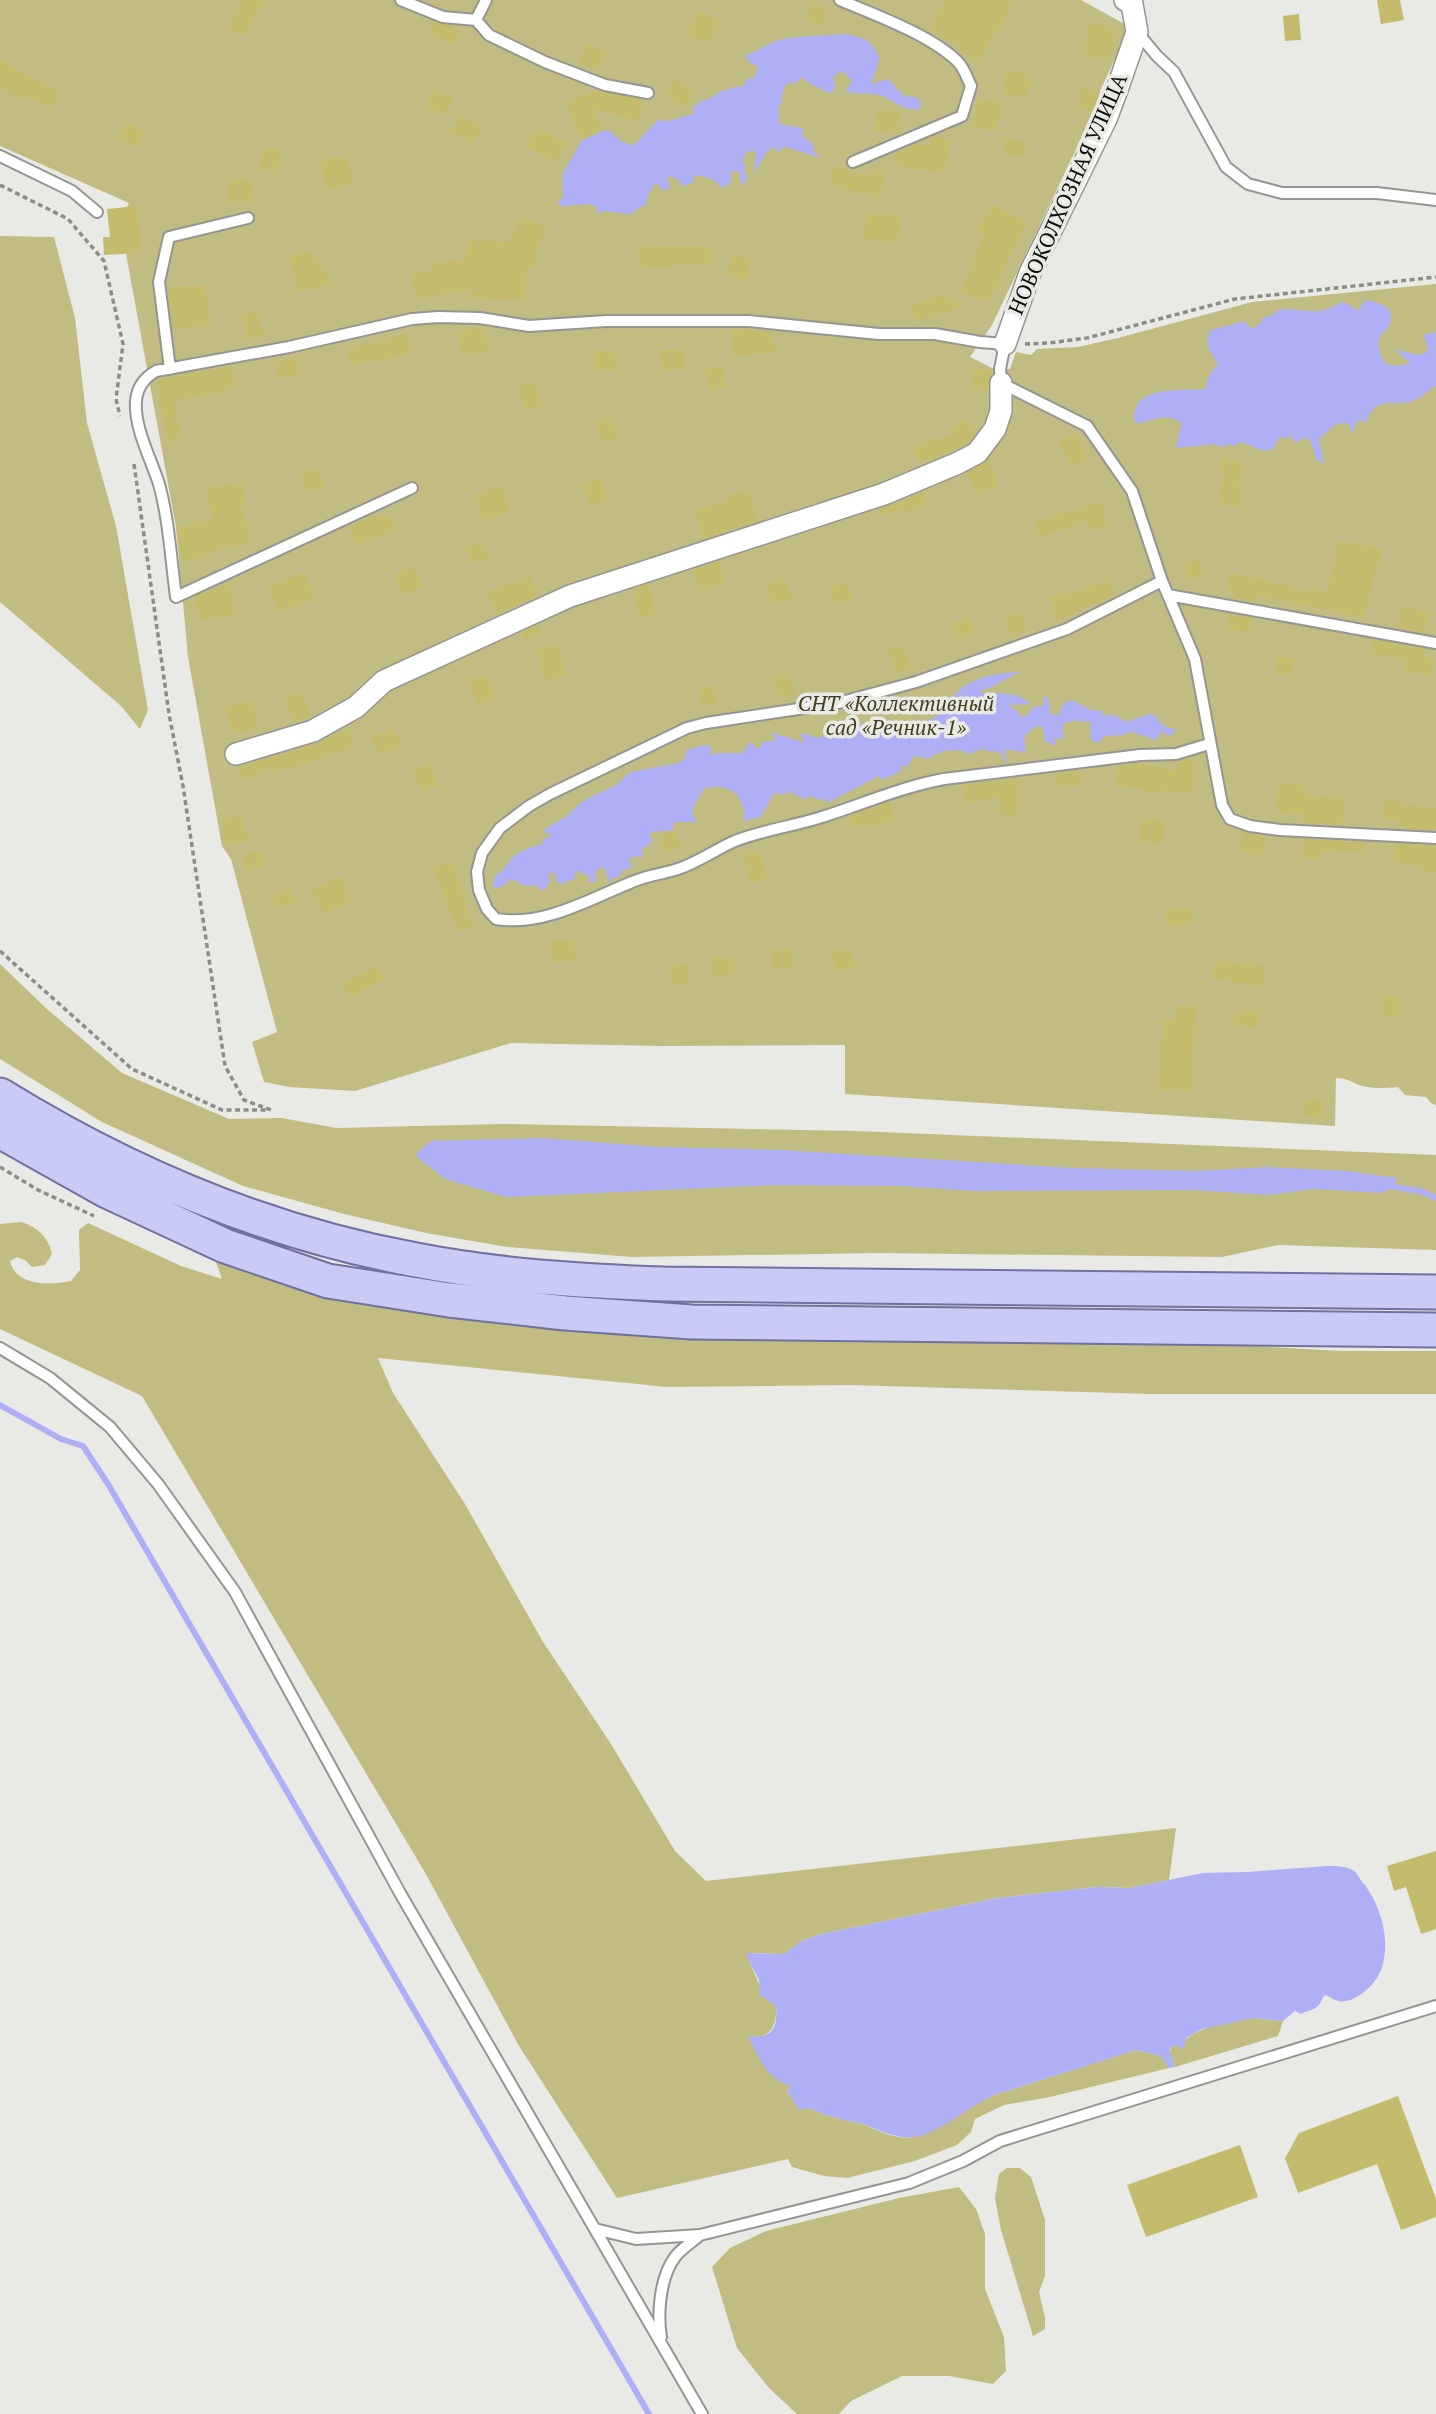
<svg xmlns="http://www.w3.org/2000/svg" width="1436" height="2414" font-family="'PT Serif',serif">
<rect width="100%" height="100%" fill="#e9e9e5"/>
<!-- green -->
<path fill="#c1bc82" d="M0 0H1081L1130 27 1100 91 1094 112 992 325 970 357 992 368 1010 369 1016 352 1031 355 1037 349 1078 347 1118 338 1252 302 1436 284V1105L1431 1103 1426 1097 1405 1095 1398 1087C1386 1088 1375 1089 1363 1086 1354 1084 1346 1077 1336 1078L1335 1126 845 1094V1045L661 1046 511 1043 355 1091 289 1087 264 1082 252 1042 277 1032 231 859 222 846 188 657 176 527 120 221 129 203 0 146Z
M0 236 54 237 75 318 87 423 116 526 148 710 140 729 121 706 0 602Z
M0 964 47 1009 122 1073 229 1119 282 1118 336 1128 502 1124 856 1131 1436 1155V1250L1278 1245 1222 1257 878 1253 632 1257 507 1247 426 1233 344 1214 243 1186 102 1122 0 1059Z
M21 1222C38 1227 48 1237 52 1254L45 1265 32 1267 25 1260 17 1257 10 1261C16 1287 50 1285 71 1281L80 1270 79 1230 88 1223 181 1266 222 1279 216 1262C335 1297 453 1320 576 1328L1082 1336 1341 1351H1436V1394H1152L850 1385 667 1387 378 1358 393 1393 465 1504 543 1642 611 1744 675 1851 706 1881 1176 1828 1169 1880 1129 1888 1097 1887 997 1898 817 1935 800 1942 784 1954 746 1953 764 1996 776 2006C777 2026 771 2039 749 2036L791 2086 787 2091 799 2109 808 2108C817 2111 825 2115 834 2117 844 2121 855 2121 865 2125 879 2131 897 2140 912 2137 940 2133 968 2106 994 2095L1136 2050 1161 2056 1169 2068 1050 2097 1004 2105 975 2119 971 2132 957 2145 915 2161 847 2178 824 2176 792 2167 788 2159 617 2198 519 2046 427 1876 142 1396 0 1329V1224Z
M1254 2018 1283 2021 1278 2036 1175 2067 1169 2051 1175 2045 1179 2046C1196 2025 1229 2023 1254 2018Z
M1007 2168H1020L1031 2177 1045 2220V2275L1039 2292 1045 2318V2329L1033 2336 1001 2230 995 2198 999 2174Z
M959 2187 976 2209 985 2234V2289L1004 2337 1006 2371 993 2384 949 2376H902L851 2401 839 2414H797L769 2388 737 2348 712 2267 730 2248 766 2231 899 2198Z"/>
<!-- water -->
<path fill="#afaff6" d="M846 34C867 38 869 39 880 58L871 84 888 79 904 96 916 97 921 103 920 109C907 112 895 102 884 97 872 91 858 96 845 91L851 83V79L841 71 833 77 835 86 832 94 814 86 802 77 795 84 791 82 786 84 781 98 782 104 779 105V124L803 128 802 137H806L809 142 814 145 813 152 818 154 819 157 785 147 781 148 779 153 772 147 764 156 754 175 756 151 746 152 742 162 746 165 744 170 748 178 742 186 739 173 735 170 731 173V182L723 188C715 180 705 175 693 176L694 181 684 187 677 179 670 176 666 180 669 182 670 189 661 190 659 184H655L648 194 647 203 630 214 603 211 598 214 596 207 591 204 560 206 558 202 563 197 562 175 582 140 602 131 609 130 622 142 634 145 658 120 670 121 695 113 692 109 695 105H700L698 102 711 98 721 91 746 85 744 80 755 77 758 66 750 63 744 55C758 53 765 44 779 40 801 35 823 36 846 34Z
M1365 300C1378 302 1396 306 1390 323 1388 329 1382 332 1380 337 1376 345 1381 357 1386 364L1397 366 1410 363 1395 349 1418 355 1425 353 1428 348 1423 335 1436 332V385C1428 391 1421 398 1412 401 1392 407 1375 394 1366 423L1361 420 1356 422 1353 434 1348 423 1336 424 1319 439 1324 464 1316 459 1311 442 1306 437 1298 442 1292 440V433L1287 439 1280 437 1272 450H1261L1241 442 1235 446 1229 444 1223 447 1214 444 1178 448 1176 446 1182 423C1167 413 1154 419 1138 424L1134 420C1132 384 1184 391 1206 389L1207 379 1218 363C1211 353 1202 344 1211 330L1245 321 1248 327 1253 328 1260 324 1262 318 1273 315 1277 310C1306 306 1314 320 1343 301L1358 311Z
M1019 672 992 687 980 691 997 702 992 695 994 693C1006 693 1021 694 1030 704L1007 705 1016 710 1022 717H1025L1034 707 1044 705V696L1049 699 1050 713 1057 716 1065 702 1072 700 1091 710 1104 711 1101 715H1114L1126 722 1150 714 1154 715 1164 726 1176 730 1170 736 1159 731 1161 737H1157L1156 740 1131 732 1124 735 1104 736 1101 741 1095 743 1090 737 1091 722 1077 721 1074 719V721L1064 723 1062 730 1064 739 1054 738 1057 746 1045 741 1043 727C1033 724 1028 733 1024 738L1026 753 1012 750H1005L1008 769 1001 751 998 755V751L991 752 983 749 970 754C959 747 938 750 928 759L918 756 912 758 908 767 903 765 900 772 882 780 879 776 827 803 824 799H816L812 796 803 799 789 791 784 795 774 793 761 817 744 821C746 795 730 783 705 788L694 805 692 814 697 822H675L672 830 652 832 649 835 653 839 647 847 642 848V858L636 856 629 859 632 868 621 871 622 873 617 878H612L609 883 605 869 601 868 595 872 596 882H588L590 877 578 871 575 873 574 880 567 881 564 884 556 882V875L552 872 548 875 550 881 544 891 535 885 525 886 511 879C505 883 504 890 492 887L495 876C504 872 507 862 515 855 524 849 532 847 542 844L544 837 547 839 551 834 544 832V830L568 815 579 804 592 796 615 786 630 772 679 763 684 759 687 750 704 745 710 746 712 755 719 753H742L751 741 755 747 760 748 762 742 776 741 772 733 803 742 804 740 801 736 802 733 817 738 855 728 862 722 861 726C867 729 884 735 891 734V731C907 728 928 722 942 713 950 707 951 697 958 691 973 677 999 673 1019 672Z
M540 1138 658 1147 780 1150 1073 1168 1194 1171 1267 1167 1346 1171 1397 1178 1394 1187 1382 1193 1313 1189 1270 1195 1193 1190 973 1191 902 1186 775 1185 506 1197 445 1179 415 1155 431 1141Z
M1327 1866C1335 1866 1347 1866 1354 1871 1358 1874 1360 1880 1364 1884 1386 1912 1398 1967 1364 1992 1349 2003 1341 2005 1326 1995L1323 1997C1318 2011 1313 2008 1301 2014L1295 2011 1283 2021 1254 2018 1202 2029 1186 2038 1184 2049 1175 2045 1169 2050 1175 2067 1169 2068 1161 2056 1136 2050 994 2095C969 2106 949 2126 923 2135 903 2142 883 2132 866 2125 855 2121 844 2121 834 2117 825 2115 817 2111 808 2108L799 2110 787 2091 791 2086C767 2079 758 2058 748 2036 772 2039 778 2028 776 2006L760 1995 759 1980 745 1953 784 1954 800 1942 817 1935 997 1898 1097 1887 1129 1888 1203 1873 1247 1872Z"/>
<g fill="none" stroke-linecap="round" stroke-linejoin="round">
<!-- stream -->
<path stroke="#afaff6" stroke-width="6" d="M1394 1187 1420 1191 1436 1198
M0 1405 61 1439 83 1446 108 1484 649 2414"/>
</g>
<!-- building -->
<path fill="#c3bc6d" d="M244 0H264L243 36 228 28Z
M945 0H1016L977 62 958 49 960 46 929 29Z
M1377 0H1400L1404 20 1381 24Z
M813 3 827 10 820 26 805 19Z
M700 10 719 21 707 43 687 33Z
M1299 14 1301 40 1285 41 1283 16Z
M434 22 449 25 460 31 453 45 429 32Z
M1090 23 1116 29 1110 60 1084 54Z
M589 43 606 54 594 71 578 61Z
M0 60 59 92 51 108 24 94 21 99 0 89Z
M1006 71 1031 74 1028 97 1003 94Z
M676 77 696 91 684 108 665 94Z
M1083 87 1100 92 1094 112 1077 107Z
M435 89 453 98 445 115 427 106Z
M596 90 644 100 639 121 592 109 602 131 582 140 565 104Z
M979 98 1002 103 996 131 972 126Z
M877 109 900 112 897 134 874 130Z
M461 115 482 128 472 144 451 130Z
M127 123 144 132 136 147 118 139Z
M538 128 566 143 556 162 527 147Z
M934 136 951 140 944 174 895 164 898 152 916 144 929 146 930 138Z
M1005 138 1027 142 1024 157 1003 154Z
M264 146 281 150 276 172 259 168Z
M347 156 353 185 326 190 321 160Z
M835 166 867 176 868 170 884 172 881 199 829 184Z
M229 179 253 180 252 203 228 202Z
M991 204 1028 222 1012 250 991 299 983 302 960 292 984 236 976 232Z
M137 206 141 253 104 255 103 237H110L107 209Z
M868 212 901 218 897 244 864 238Z
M522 217 547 228 536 250 534 269 527 268 525 301 469 298 470 290 416 298 411 274 433 270 432 264 466 258 467 240 509 242Z
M690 246 711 248 710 265 673 263 672 268 642 267V261L638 260V247Z
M313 251 316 263 324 262 329 285 297 291 290 255Z
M731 255 750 258 747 279 728 277Z
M204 284 211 324 173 330 168 289Z
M942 295 965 307 916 321 911 305Z
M257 311 264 335 247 339 241 315Z
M486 328 488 352 460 354 458 331Z
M731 329 770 331 777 352 734 357Z
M407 334 410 353 351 366 346 350Z
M683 349 685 368 662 371 660 351Z
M594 351H614L615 370 595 371Z
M296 357 300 374 279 379 275 362Z
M232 366 236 389 174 400 182 438 167 441 157 380Z
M722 366 727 387 710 391 705 369Z
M973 369 992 371 988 390 972 389Z
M535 382 541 406 525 411 519 386Z
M610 417 618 438 603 443 595 422Z
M965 420 975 434 968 443 919 463 913 447 954 434 951 429Z
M1077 433 1087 458 1070 466 1059 440Z
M1222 457 1243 462 1237 490H1241L1238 507 1218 503 1224 473 1218 472Z
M989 458 999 488 976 495 968 473Z
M318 467 324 486 308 492 301 473Z
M600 478 608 498 590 505 583 484Z
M242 482 246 504 241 505 250 543 212 551 213 555 183 561 176 527 213 520 207 488Z
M503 486 509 512 483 519 476 494Z
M750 490 758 521 703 538 695 510 729 501 727 496Z
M923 492 928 505 908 513 906 508 882 515 880 509Z
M1101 502 1108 524 1090 530 1087 522 1039 536 1035 522 1039 520Z
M390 513 396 532 356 544 350 525Z
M1339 541 1382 550 1379 566 1376 565 1364 618 1255 594 1254 602 1231 598 1232 591 1227 590 1230 573 1309 591 1310 588 1328 592Z
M484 542 489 557 472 563 467 548Z
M1198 560 1204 576 1190 581 1184 565Z
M719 561 726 583 700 592 693 570Z
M414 568 422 588 403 595 395 575Z
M305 573 314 599 278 611 269 585Z
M530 576 537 596 497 614 488 592Z
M784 578 792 599 773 605 766 584Z
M1109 580 1115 596 1071 612 1072 615 1056 620 1049 598 1065 593V595Z
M847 582 852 598 834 604 829 588Z
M229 583 235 615 199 621 195 597Z
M649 584 655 614 640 618 633 589Z
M1403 606 1429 613 1424 633 1398 628Z
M1020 612 1027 629 1012 635 1005 617Z
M1229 614 1252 618 1250 632 1227 629Z
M970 617 976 633 958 640 952 624Z
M537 626 541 634 526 641 522 632Z
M1373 640 1425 649 1423 657 1433 658 1430 675 1403 670 1405 659 1371 653Z
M557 644 567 674 546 681 536 651Z
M903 645 911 668 896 673 888 650Z
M1276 657 1293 658 1292 675 1275 674Z
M787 672 795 693 780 698 772 677Z
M486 674 496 697 478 705 468 682Z
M713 686 717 703 702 706 698 689Z
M302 692 310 717 293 722 285 697Z
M901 694 905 712 890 715 887 698Z
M253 701 258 729 232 734 226 707Z
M349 727 355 747 328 754 329 756 273 772 272 769 243 779 239 767 317 743Z
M395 728 401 746 377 754 371 737Z
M1187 759 1195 760 1193 793 1160 790 1159 794 1145 791V789L1116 786 1118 766 1134 764 1178 771 1179 761Z
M430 763 439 785 422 791 413 769Z
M1080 770 1081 785 1057 787 1056 773Z
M1016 778 1019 779 1017 791 1019 792 1016 816 998 814 1000 797 966 803 963 785Z
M1279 783 1304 786 1303 794 1345 798 1342 825 1304 823V815L1276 811Z
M1384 800 1401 802V805L1436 808V830L1398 828 1399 820 1382 818Z
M890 802 894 820 852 829 850 816Z
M242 816 248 841 225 846 222 820Z
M1142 818 1165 821 1162 845 1139 841Z
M676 831 680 848 664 852 660 835Z
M1242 832 1267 836 1264 855 1240 852Z
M1303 839 1365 842 1364 853 1322 850 1321 859 1302 858Z
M1396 844 1436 846V872L1420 871 1421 866 1393 862Z
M260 850 264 866 246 870 243 854Z
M760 850 767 879 750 883 743 854Z
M452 862 473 926 458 931 433 869Z
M339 876 351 901 324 914 312 889Z
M290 887 296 901 278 909 272 895Z
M1167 907 1191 910 1189 927 1165 924Z
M574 939 576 960 552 962 550 941Z
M790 948 792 967 773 969 771 951Z
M851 948 855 968 837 972 832 952Z
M712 957H734V975L712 976Z
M1215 961 1246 966 1247 962 1265 966 1262 987 1212 978Z
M687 964 689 983 672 984 670 966Z
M378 965 385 979 351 997 343 984Z
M1382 994 1398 995V1017H1382Z
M1176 1006 1196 1007 1191 1092 1157 1089 1164 1020H1175Z
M1236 1010 1260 1012 1257 1029 1233 1025Z
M1306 1099 1323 1100 1322 1118 1304 1116Z
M1436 1851V1929L1421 1934 1406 1887 1394 1891 1387 1866Z
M1398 2096 1436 2199V2217L1401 2230 1377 2164 1298 2193 1285 2158 1299 2133Z
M1240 2145 1258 2197 1146 2237 1127 2185Z"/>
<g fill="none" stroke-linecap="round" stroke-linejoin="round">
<defs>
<path id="lane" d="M401 0 443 17 476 20 489 35 545 62 605 85 648 93
M840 0C875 15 931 35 958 62 964 68 967 78 971 86L962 116 853 162
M476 20 486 0
M1137 32 1157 56 1174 72 1226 167 1248 184 1282 193H1377L1436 200
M0 156 72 191 97 212
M170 369 159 282 169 237 248 218
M412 488 176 597C171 560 169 520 159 484 151 459 134 428 136 401 137 387 144 378 156 371L289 347 412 319 438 317 480 318 529 326 606 321H748L879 334H935L980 342 1005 344 1000 369 1001 383 1087 426 1132 491 1162 581 1195 659 1222 805 1230 819 1250 826 1280 830 1436 838
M1162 581 1067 629 916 682 838 703 706 723 687 728 550 794 529 806 500 828 482 853 477 872 479 890 487 909 496 919C543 927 590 899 632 882 647 875 663 874 678 869 699 862 716 849 735 841 763 830 794 826 822 817 863 804 901 787 944 779L1140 755 1176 754 1209 744
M1168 595 1436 643
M0 1348 50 1378 110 1427 158 1484 235 1592 400 1893 702 2414
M595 2229 636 2239 700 2235 909 2183 963 2161 1000 2141 1436 2006
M661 2337C657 2314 660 2277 675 2257 681 2249 692 2242 700 2235"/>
<path id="street" d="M1005 344 1030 273 1106 119 1118 87 1137 32 1132 4 1125 0
M236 754 313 731 356 707 384 681 570 596 884 494 958 463 977 453 995 429 1001 411V383"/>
<path id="primary" d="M0 1095C128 1174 268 1233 416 1260 498 1276 581 1281 664 1284L1436 1292
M0 1131 107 1191 225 1246 328 1281 449 1300 565 1313 692 1322 1436 1330"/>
</defs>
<!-- lane casing -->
<use href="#lane" stroke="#959592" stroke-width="14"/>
<!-- street casing -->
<use href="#street" stroke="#959592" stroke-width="24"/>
<!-- primary casing -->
<use href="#primary" stroke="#7070a1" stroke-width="37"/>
<!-- path -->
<path stroke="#8c8c89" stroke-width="3.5" stroke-dasharray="5 3.5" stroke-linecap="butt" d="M0 185 68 219 104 261 123 344 116 399 120 416
M1025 344 1049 343 1087 338 1235 299 1436 277
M134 464 169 714 183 786 225 1066 244 1100 271 1110
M0 951 132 1069 222 1110H269
M0 1167 38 1190 94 1216"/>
<!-- lane -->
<use href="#lane" stroke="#fff" stroke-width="10"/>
<!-- street -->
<use href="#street" stroke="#fff" stroke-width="21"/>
<!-- primary -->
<use href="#primary" stroke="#cacaf7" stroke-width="33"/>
</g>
<g text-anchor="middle" stroke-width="7" stroke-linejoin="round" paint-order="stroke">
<!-- street labels -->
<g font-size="21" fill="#0d0d0c" stroke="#e9e9e5">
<text transform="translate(1068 194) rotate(-66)" y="7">НОВОКОЛХОЗНАЯ УЛИЦА</text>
</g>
<!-- park labels -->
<g font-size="21" font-style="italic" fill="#413e1b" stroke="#e9e9e5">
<text x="896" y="711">СНТ «Коллективный<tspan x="896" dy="24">сад «Речник-1»</tspan></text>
</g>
</g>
</svg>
